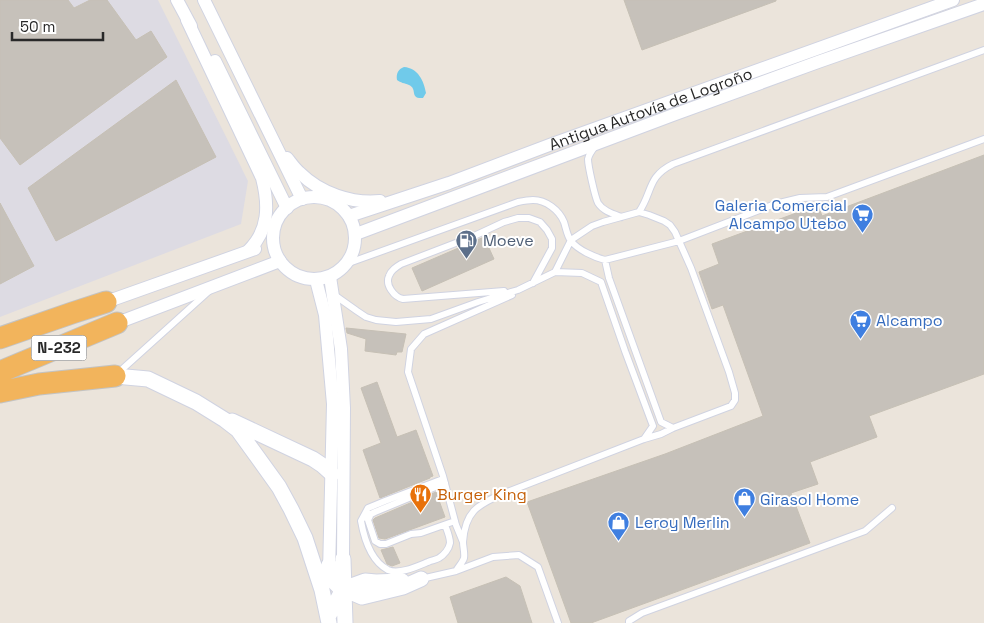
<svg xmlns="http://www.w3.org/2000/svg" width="984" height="623" font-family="'Space Grotesk',sans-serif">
<rect width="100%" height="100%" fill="#ebe4db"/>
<!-- industrial -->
<path fill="#dddbe3" d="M0 0H158L248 181 241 224 0 317Z"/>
<!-- water -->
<path fill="#70caea" d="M404 67C418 68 424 81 426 93L423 98C409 99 418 89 409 85 404 83 401 83 397 80 396 74 398 69 404 67Z"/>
<!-- building -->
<path fill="#c6c1ba" stroke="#c6c0b5" d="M0 0H68L74 8 90 0H107L136 40 151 31 167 57 20 165 0 138Z
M624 0H776V1L642 50Z
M176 80 216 157 56 241 28 188Z
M984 155V374L869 416 877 437 810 462 818 484 791 493 810 543 591 623H571L527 502 665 454 763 416 723 305 712 309 699 272 719 264 712 244 818 205 822 216Z
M0 203 34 266 0 284Z
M484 237 494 259 422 291 412 268Z
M346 328 406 334 402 352H397L396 355 365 351 366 339 347 333Z
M377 382 397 437 416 430 433 476 430 477V478L380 498 363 450 381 443 361 388Z
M436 492 445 517 385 539 379 538 373 520 375 518Z
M393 547 400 563 392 566 387 564 381 550Z
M506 577 520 586 532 623H458L450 597Z"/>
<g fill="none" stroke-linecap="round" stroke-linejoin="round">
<defs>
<path id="service" d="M596 145C593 149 589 154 588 159 588 166 595 197 598 203 603 211 613 214 621 217
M639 212C653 191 647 177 673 164L984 50
M605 260 609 278 661 422 673 428
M346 264 518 202C523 201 528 200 533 200 546 200 559 210 564 222 566 228 567 236 571 241 578 250 594 257 605 260L679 241 775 204 800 198 827 197 984 139
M555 272 582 273 601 282 625 351 653 426 644 439
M504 291 403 299C394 297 385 285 389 276 391 270 396 267 401 264L474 236 504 222 518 218H529L540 222 547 230 552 239V248L533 283
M333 294 357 311 366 317 376 320 396 322 431 319 478 302 518 290 555 272 571 240 592 226 603 222 639 212 649 215 664 221 670 225 675 232 691 268 729 372 735 393V400L731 406 673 428 661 434 644 439 502 494C477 505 465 512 463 542 463 547 465 553 464 558 463 562 458 567 456 571L421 579
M118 373 209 291
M443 479 385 501 368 508 361 521C364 538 371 561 388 570 399 575 418 566 428 562 432 560 436 560 439 558 444 555 449 549 450 543 450 537 447 530 445 525
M445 483 375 512 371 514 368 520 375 541 380 544H386L411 534 421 533 455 521
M463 542 456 525 443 476 408 372 411 349 424 334 512 295
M456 571 493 557 519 555 538 567 558 623
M629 623V621L642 613 865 531 892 508"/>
<g id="minor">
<path d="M177 0 191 26"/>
<path d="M204 0 302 199"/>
<path d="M187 20 262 178C269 205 269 231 248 251"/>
<path d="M215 61 287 208"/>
<path d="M287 158C291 163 295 169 300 173 320 193 352 204 380 201"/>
<circle cx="314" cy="238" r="41"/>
<path id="s1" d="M349 216 449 183 552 144 953 0"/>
<path d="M356 234 673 115 818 62 984 4"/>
<path d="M330 277 341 349 344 408 343 559"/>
<path d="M316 280 325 315 333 404 329 573"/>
<path d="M106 302 255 249"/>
<path d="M117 323 280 261"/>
</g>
<path id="tertiary" d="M115 376 148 379 196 402 225 420 238 430 279 487 291 509 305 538 322 590 329 623
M232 421 313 459 322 465 332 474
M343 559 345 623
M329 565 334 582 339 587 362 597 403 587 421 579
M328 617 343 589 365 581 376 582 402 581"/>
<path id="trunk" d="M0 338 72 313 106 302
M0 372 117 323
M0 392 39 384 115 376"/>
</defs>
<!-- service casing -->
<use href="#service" stroke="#d0d3e1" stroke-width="8"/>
<!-- minor casing -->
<use href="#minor" stroke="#d0d3e1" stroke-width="14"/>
<!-- tertiary casing -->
<use href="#tertiary" stroke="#d0d3e1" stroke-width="17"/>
<!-- trunk casing -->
<use href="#trunk" stroke="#c3c3c3" stroke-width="23"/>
<!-- service -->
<use href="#service" stroke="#fff" stroke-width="6"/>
<!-- minor -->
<use href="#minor" stroke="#fff" stroke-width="12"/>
<!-- tertiary -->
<use href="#tertiary" stroke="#fff" stroke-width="15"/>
<!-- trunk -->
<use href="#trunk" stroke="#f2b45c" stroke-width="21"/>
</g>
<!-- icons -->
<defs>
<symbol id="supermarket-pin" viewBox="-11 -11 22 30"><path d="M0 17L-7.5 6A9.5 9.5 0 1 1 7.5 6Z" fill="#3f7fe0" stroke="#fff"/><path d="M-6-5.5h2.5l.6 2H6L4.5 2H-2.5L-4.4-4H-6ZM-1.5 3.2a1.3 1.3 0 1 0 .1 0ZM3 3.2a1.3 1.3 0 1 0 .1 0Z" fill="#fff"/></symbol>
<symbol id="fuel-pin" viewBox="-11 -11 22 30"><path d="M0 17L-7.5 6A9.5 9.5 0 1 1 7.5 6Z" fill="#5c6f8a" stroke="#fff"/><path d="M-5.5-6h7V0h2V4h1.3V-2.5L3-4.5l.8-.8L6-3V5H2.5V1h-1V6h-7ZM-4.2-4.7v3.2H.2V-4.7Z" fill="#fff"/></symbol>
<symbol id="restaurant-pin" viewBox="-11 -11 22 30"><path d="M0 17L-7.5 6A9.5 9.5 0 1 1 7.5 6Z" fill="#e8710a" stroke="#fff"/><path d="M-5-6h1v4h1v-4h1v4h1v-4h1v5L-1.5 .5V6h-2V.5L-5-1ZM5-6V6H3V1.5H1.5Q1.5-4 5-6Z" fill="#fff"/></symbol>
<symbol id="shop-pin" viewBox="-11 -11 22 30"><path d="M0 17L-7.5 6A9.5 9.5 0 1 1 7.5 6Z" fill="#3f7fe0" stroke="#fff"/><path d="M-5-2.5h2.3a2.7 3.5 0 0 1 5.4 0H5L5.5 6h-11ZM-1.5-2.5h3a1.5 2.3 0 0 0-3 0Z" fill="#fff"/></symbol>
</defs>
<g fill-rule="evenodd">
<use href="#supermarket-pin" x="850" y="202" width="25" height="34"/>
<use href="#fuel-pin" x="454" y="228" width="25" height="34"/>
<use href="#supermarket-pin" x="848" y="308" width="25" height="34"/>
<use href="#restaurant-pin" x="408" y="482" width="25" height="34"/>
<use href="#shop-pin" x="732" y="486" width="25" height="34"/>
<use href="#shop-pin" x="606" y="510" width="25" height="34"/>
</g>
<g text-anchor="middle" stroke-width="4" stroke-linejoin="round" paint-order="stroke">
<!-- shield labels -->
<rect fill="#fff" stroke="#696969" stroke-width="1" x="31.5" y="335.5" width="55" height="25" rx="4"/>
<g font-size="15" font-weight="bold" fill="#292929">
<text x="59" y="353">N-232</text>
</g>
<!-- street labels -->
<g font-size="16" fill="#292929" stroke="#fff">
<text dy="6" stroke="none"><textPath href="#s1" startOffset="320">Antigua Autovía de Logroño</textPath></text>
</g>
<!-- shop labels -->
<g font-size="16" fill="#366cbe" stroke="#fff" text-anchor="start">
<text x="847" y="211" text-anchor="end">Galeria Comercial<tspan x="847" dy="18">Alcampo Utebo</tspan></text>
<text x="876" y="326">Alcampo</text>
<text x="760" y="505">Girasol Home</text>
<text x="635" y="528">Leroy Merlin</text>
</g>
<!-- service labels -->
<g font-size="16" fill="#4e5e75" stroke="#fff" text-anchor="start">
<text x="483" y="246">Moeve</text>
</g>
<!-- food labels -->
<g font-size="16" fill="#c56008" stroke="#fff" text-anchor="start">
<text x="437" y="500">Burger King</text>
</g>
</g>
<!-- scale -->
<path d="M12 32v8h91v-8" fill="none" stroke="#292929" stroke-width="2.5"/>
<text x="20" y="32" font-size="15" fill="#292929" stroke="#ffffff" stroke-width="4" paint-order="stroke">50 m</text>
</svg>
